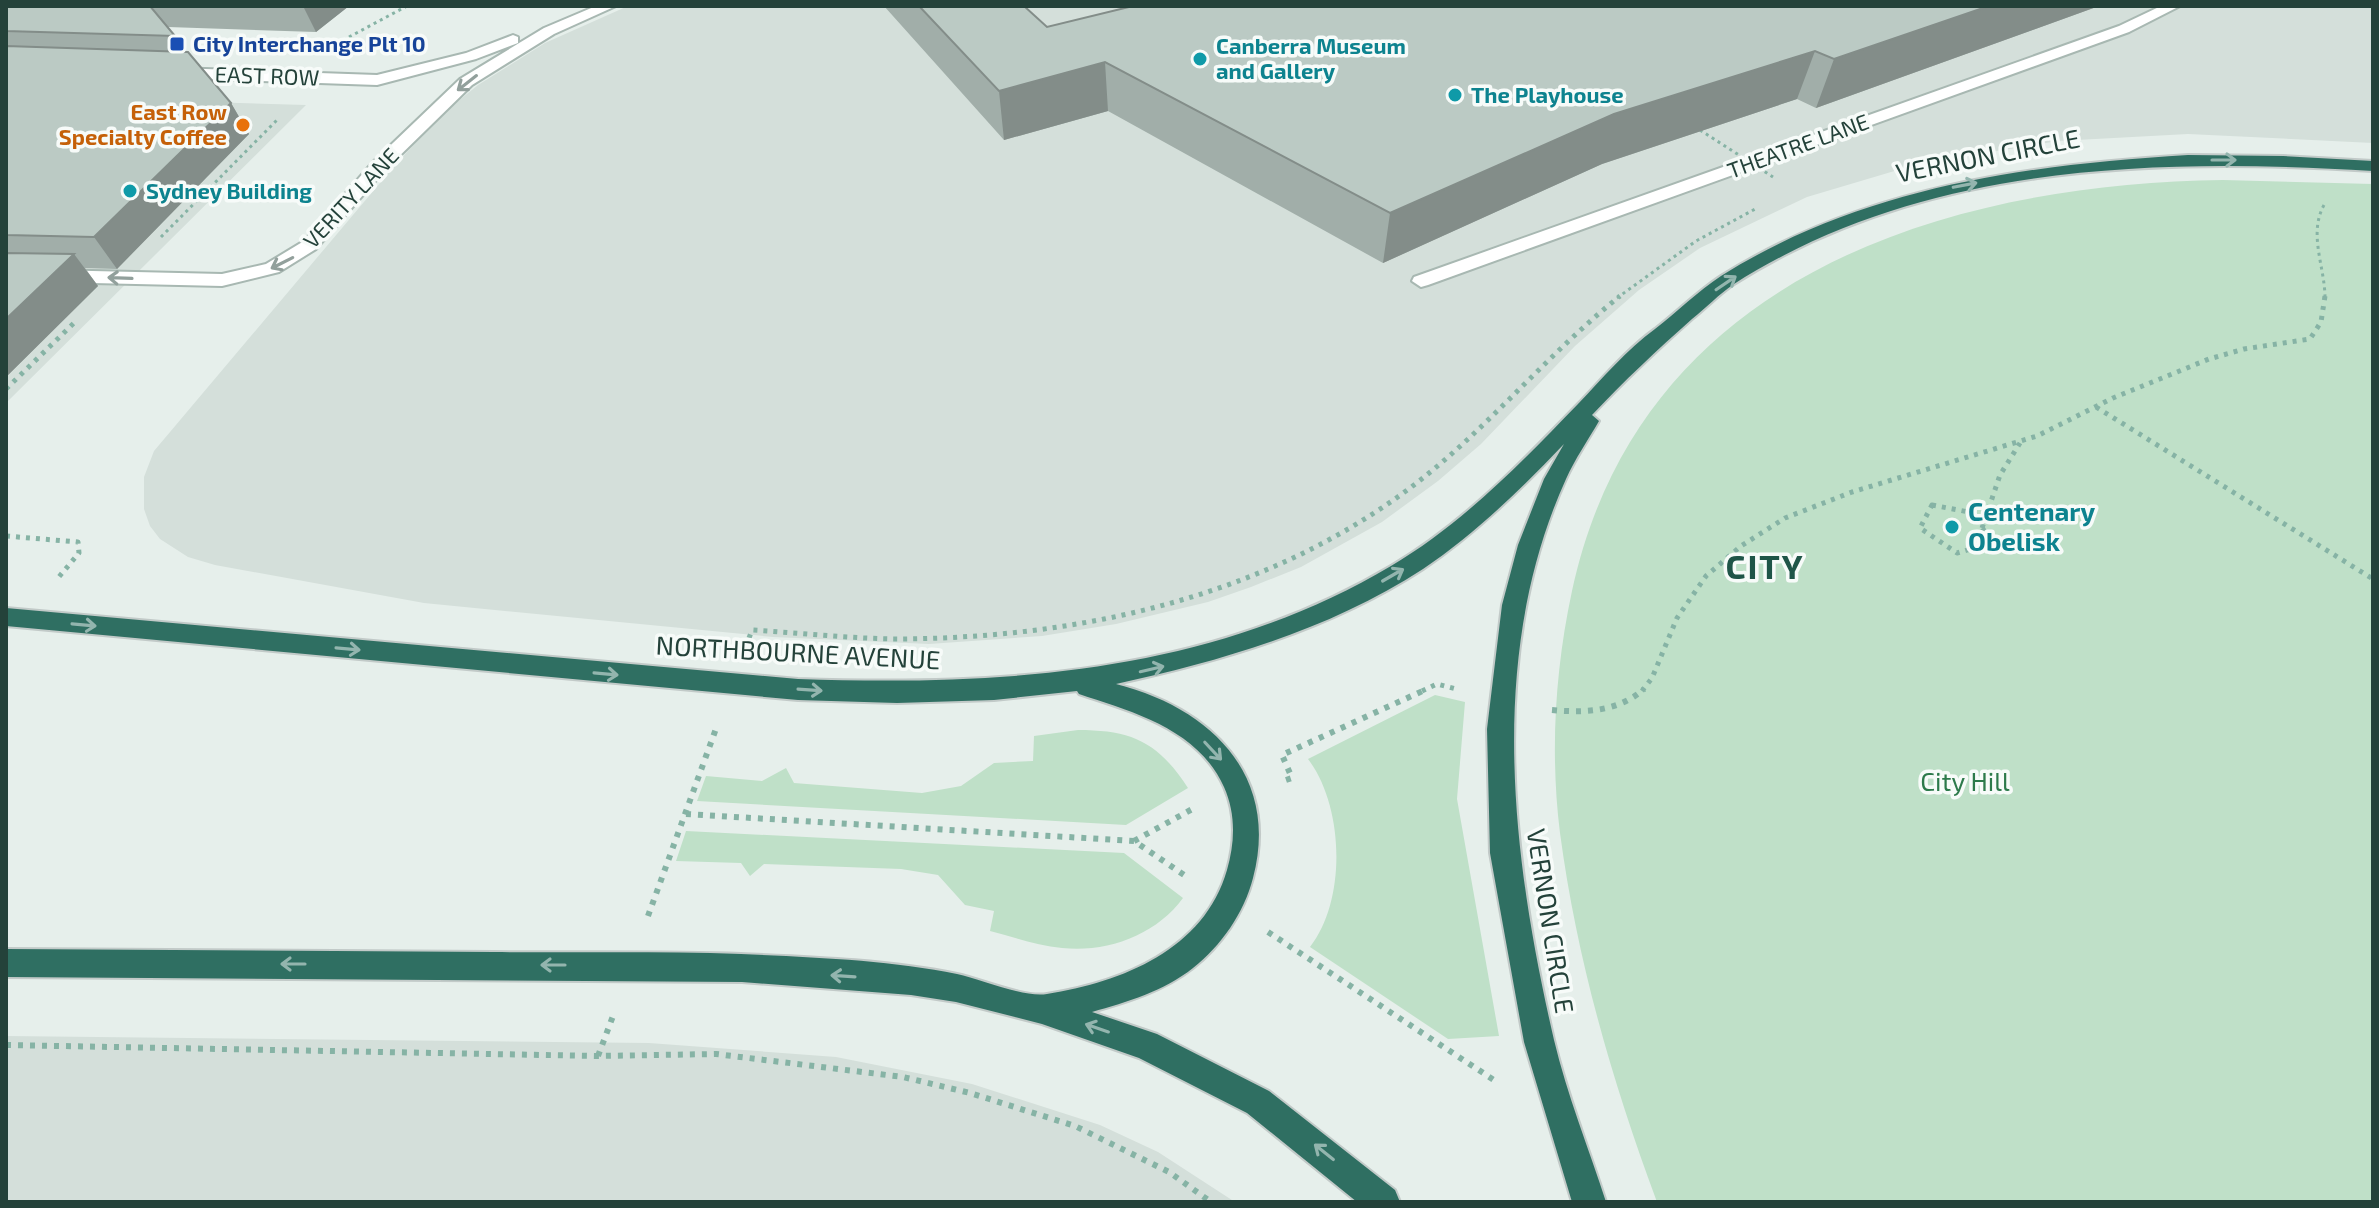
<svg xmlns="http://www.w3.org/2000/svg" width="2379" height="1208" font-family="'Exo 2',sans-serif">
<rect width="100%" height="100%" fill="#e6efeb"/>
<!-- built -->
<path fill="#d4dfda" d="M628 6H2373V143L2188 134 2058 141 1918 164 1807 197 1700 248 1639 290 1575 346 1481 444 1438 481 1382 522 1301 567 1251 587 1208 602 1116 624 1042 636 929 644 773 637 424 603 215 565 188 557 160 539 150 526 144 509V477L154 451 396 164 441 115 478 85 545 43Z
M6 96 306 105 6 403Z
M6 1036 649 1043 836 1057 972 1084 1100 1125 1158 1152 1235 1202H6Z"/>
<!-- green -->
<path fill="#bfe0c8" d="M2223 180 2373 184V1202H1657C1612 1081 1577 960 1560 833 1550 753 1555 670 1572 591 1639 280 1939 184 2223 180Z
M1435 695 1465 702 1457 799 1499 1036 1448 1039 1310 947C1347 900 1344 806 1308 759Z
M1078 730C1132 730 1158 742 1188 788L1126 825 697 801 706 776 762 781 786 768 794 783 922 793 961 786 994 763 1033 761 1034 736Z
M686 831 1124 853 1183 898C1156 935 1107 953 1062 948 1038 946 1014 937 990 931L994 911 965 905 938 875 901 869 764 864 750 876 741 863 676 861Z"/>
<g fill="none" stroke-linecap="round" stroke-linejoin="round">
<defs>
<path id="minor" d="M596 6H616L554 34 472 85 384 171 316 249 279 272 222 286 6 281V269L222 274 266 264 304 241 372 163 460 79 544 28Z
M2161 6H2180L2129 32 1428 285 1421 287 1412 281 1414 277 2119 26Z
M513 35 518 37V43L476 59 377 85 176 78 168 73 176 68 377 75 466 53Z"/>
<path id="highway" d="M2188 155 2283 156 2373 161V171C2156 158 1924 163 1734 284 1719 294 1706 308 1692 319 1657 350 1624 381 1592 415L1599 421C1588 440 1575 459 1566 479 1486 655 1512 858 1554 1040 1567 1095 1589 1149 1606 1202H1572L1524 1042 1490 853 1487 729 1502 605 1518 545 1544 479 1564 444C1521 489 1475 534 1423 569 1331 629 1222 661 1116 684 1211 708 1280 776 1253 878 1244 913 1221 946 1193 968 1164 991 1127 1002 1092 1012L1157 1034 1269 1091 1395 1190 1400 1202H1357L1247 1113 1139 1058 1042 1024 956 1002 911 995 742 982 6 977V949C168 950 331 951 493 952 576 953 659 951 741 954 809 957 891 960 957 974 981 979 1024 998 1047 994 1122 982 1204 950 1227 870 1235 842 1236 814 1224 787 1198 729 1133 712 1079 694L1077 691 994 700 897 703 798 700 6 626V608L798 679C1004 686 1209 674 1391 566 1462 524 1520 464 1578 404 1602 379 1627 349 1655 329 1677 312 1698 291 1721 276 1863 187 2025 165 2188 155Z"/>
</defs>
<!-- minor casing -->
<use href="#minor" stroke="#a8b8b2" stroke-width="4"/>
<!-- highway casing -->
<use href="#highway" stroke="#c2cac8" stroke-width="4"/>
<!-- path-far2 -->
<path stroke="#86b3a5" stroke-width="3" stroke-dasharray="3 4" stroke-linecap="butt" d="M349 37 407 6
M2324 205C2308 234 2325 267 2325 298
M161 237 278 119
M1617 298 1696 241 1757 208"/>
<!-- path-far1 -->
<path stroke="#86b3a5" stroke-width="5" stroke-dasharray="4 6" stroke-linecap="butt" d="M6 389 77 320
M2096 407 2373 579
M1932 505 1974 513 1991 543 1957 553 1920 528Z
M1982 528 2000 475 2020 443
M6 536 78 542 79 553 58 578
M749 638 752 630C802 633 853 639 903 639 1082 637 1264 597 1410 488 1486 431 1545 356 1620 296
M1422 691 1437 684 1456 689
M1642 691 1652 678 1677 618 1706 576 1741 546 1785 518 1852 492 2037 436 2113 398 2209 359 2244 349 2310 339 2321 322 2325 296"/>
<!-- path -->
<path stroke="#86b3a5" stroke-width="6" stroke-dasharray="5 7" stroke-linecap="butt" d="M1552 710C1585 713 1618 712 1644 689
M1286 780 1292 778 1282 755 1427 689
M686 814 1134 841 1187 877
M1134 841 1196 807
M648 916 717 726
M1268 932 1497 1082
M6 1045 598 1056 716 1054 903 1077 970 1093 1075 1126 1169 1172 1211 1202
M598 1056 613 1016"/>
<!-- minor -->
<use href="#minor" fill="#fff" fill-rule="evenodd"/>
<!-- highway -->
<use href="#highway" fill="#2f6f62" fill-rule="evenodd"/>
<!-- path-bridge -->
<path stroke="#86b3a5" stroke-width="3" stroke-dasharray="3 4" stroke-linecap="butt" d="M1700 130 1773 177"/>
</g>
<!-- wall -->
<path fill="#a1aea9" d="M6 6H349L316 32 168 27 175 36 184 52 231 103 249 134 117 269 85 268 98 286 6 377Z
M884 6H1024L1047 27 2099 6 1816 108 1797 99 1602 164 1383 263 1108 111 1004 140Z"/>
<!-- shaded-wall -->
<path fill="#838d89" d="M303 6H349L316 32Z
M1989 6H2099L1816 108 1834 59Z
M1815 51 1797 99 1602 164 1383 263 1390 213 1614 114Z
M1105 62 1108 111 1004 140 999 91Z
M231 103 249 134 117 269 94 237Z
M74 254 98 286 6 377V319Z"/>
<!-- building -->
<path fill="#bbcac4" stroke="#838d89" stroke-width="2" d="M6 6H150L175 36 6 31Z
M919 6H1024L1047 27 1133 6H1989L1834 59 1815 51 1614 114 1390 213 1105 62 999 91Z
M6 46 188 52 231 103 94 237 6 235Z
M6 253 74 254 6 319Z"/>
<!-- one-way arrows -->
<defs><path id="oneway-shaft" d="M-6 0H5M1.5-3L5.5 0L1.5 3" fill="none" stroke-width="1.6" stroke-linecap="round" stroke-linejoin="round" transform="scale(2)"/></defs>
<g stroke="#92a09c">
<use href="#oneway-shaft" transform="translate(467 83) rotate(142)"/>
<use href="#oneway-shaft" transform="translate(282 263) rotate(153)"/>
<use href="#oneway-shaft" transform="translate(120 278) rotate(-178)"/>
</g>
<g stroke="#93b5ae">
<use href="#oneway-shaft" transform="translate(2224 160)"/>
<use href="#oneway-shaft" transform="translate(1965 185) rotate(-11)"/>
<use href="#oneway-shaft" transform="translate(1726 283) rotate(-34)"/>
<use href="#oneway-shaft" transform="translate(1393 575) rotate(-30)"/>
<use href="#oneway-shaft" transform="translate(84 625) rotate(5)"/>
<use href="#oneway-shaft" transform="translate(348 649) rotate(5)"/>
<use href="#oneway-shaft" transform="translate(1152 669) rotate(-13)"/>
<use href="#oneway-shaft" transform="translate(606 674) rotate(5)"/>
<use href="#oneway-shaft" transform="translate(810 690) rotate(4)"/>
<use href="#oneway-shaft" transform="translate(1213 751) rotate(47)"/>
<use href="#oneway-shaft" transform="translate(293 964) rotate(-180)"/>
<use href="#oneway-shaft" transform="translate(553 965) rotate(-180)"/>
<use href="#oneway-shaft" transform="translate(843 976) rotate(-176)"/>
<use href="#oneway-shaft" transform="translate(1097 1028) rotate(-161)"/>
<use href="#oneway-shaft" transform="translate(1324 1152) rotate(-141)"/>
</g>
<!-- markers -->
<rect fill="#1a4fb4" stroke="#f7fbf9" stroke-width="3" x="169" y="36" width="16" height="16" rx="4"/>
<g fill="#0f9aa8" stroke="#f7fbf9" stroke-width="3">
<circle cx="1200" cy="59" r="8"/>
<circle cx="1455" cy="95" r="8"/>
<circle cx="130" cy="191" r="8"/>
<circle cx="1952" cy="527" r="8"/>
</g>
<circle fill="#e8710a" stroke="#f7fbf9" stroke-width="3" cx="243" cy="125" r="8"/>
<g text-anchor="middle" stroke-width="7" stroke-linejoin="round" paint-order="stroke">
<!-- far-transit labels -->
<g font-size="22" font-weight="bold" fill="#164399" stroke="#f7fbf9" text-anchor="start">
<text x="193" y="52">City Interchange Plt 10</text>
</g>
<!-- far-culture labels -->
<g font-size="22" font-weight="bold" fill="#0d838f" stroke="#f7fbf9" text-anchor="start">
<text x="1216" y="54">Canberra Museum<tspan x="1216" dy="25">and Gallery</tspan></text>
<text x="1471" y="103">The Playhouse</text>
<text x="146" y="199">Sydney Building</text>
</g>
<!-- far-street labels -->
<g font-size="22" fill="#24423a" stroke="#f7fbf9">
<text transform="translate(267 76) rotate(2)" y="8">EAST ROW</text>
<text transform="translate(1798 146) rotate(-20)" y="8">THEATRE LANE</text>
<text transform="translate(351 198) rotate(-47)" y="8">VERITY LANE</text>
</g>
<!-- far-food labels -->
<g font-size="22" font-weight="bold" fill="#c56008" stroke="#f7fbf9" text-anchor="end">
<text x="227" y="120">East Row<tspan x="227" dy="25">Specialty Coffee</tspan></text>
</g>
<!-- street labels -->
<g font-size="26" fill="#24423a" stroke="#f7fbf9">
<text transform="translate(1988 156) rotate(-11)" y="9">VERNON CIRCLE</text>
<text transform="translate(798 653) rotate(3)" y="9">NORTHBOURNE AVENUE</text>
<text transform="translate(1550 921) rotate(81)" y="9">VERNON CIRCLE</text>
</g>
<!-- culture labels -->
<g font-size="26" font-weight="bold" fill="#0d838f" stroke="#f7fbf9" text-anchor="start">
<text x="1968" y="521">Centenary<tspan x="1968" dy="30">Obelisk</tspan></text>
</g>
<!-- park labels -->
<g font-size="26" fill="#2d7a4b" stroke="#f7fbf9">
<text x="1965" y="791">City Hill</text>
</g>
<!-- district labels -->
<g font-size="34" font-weight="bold" letter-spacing="2" fill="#1f5548" stroke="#f7fbf9">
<text x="1765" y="579">CITY</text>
</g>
</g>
<!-- border -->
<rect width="2379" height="1208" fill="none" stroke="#24423a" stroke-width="16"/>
</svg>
